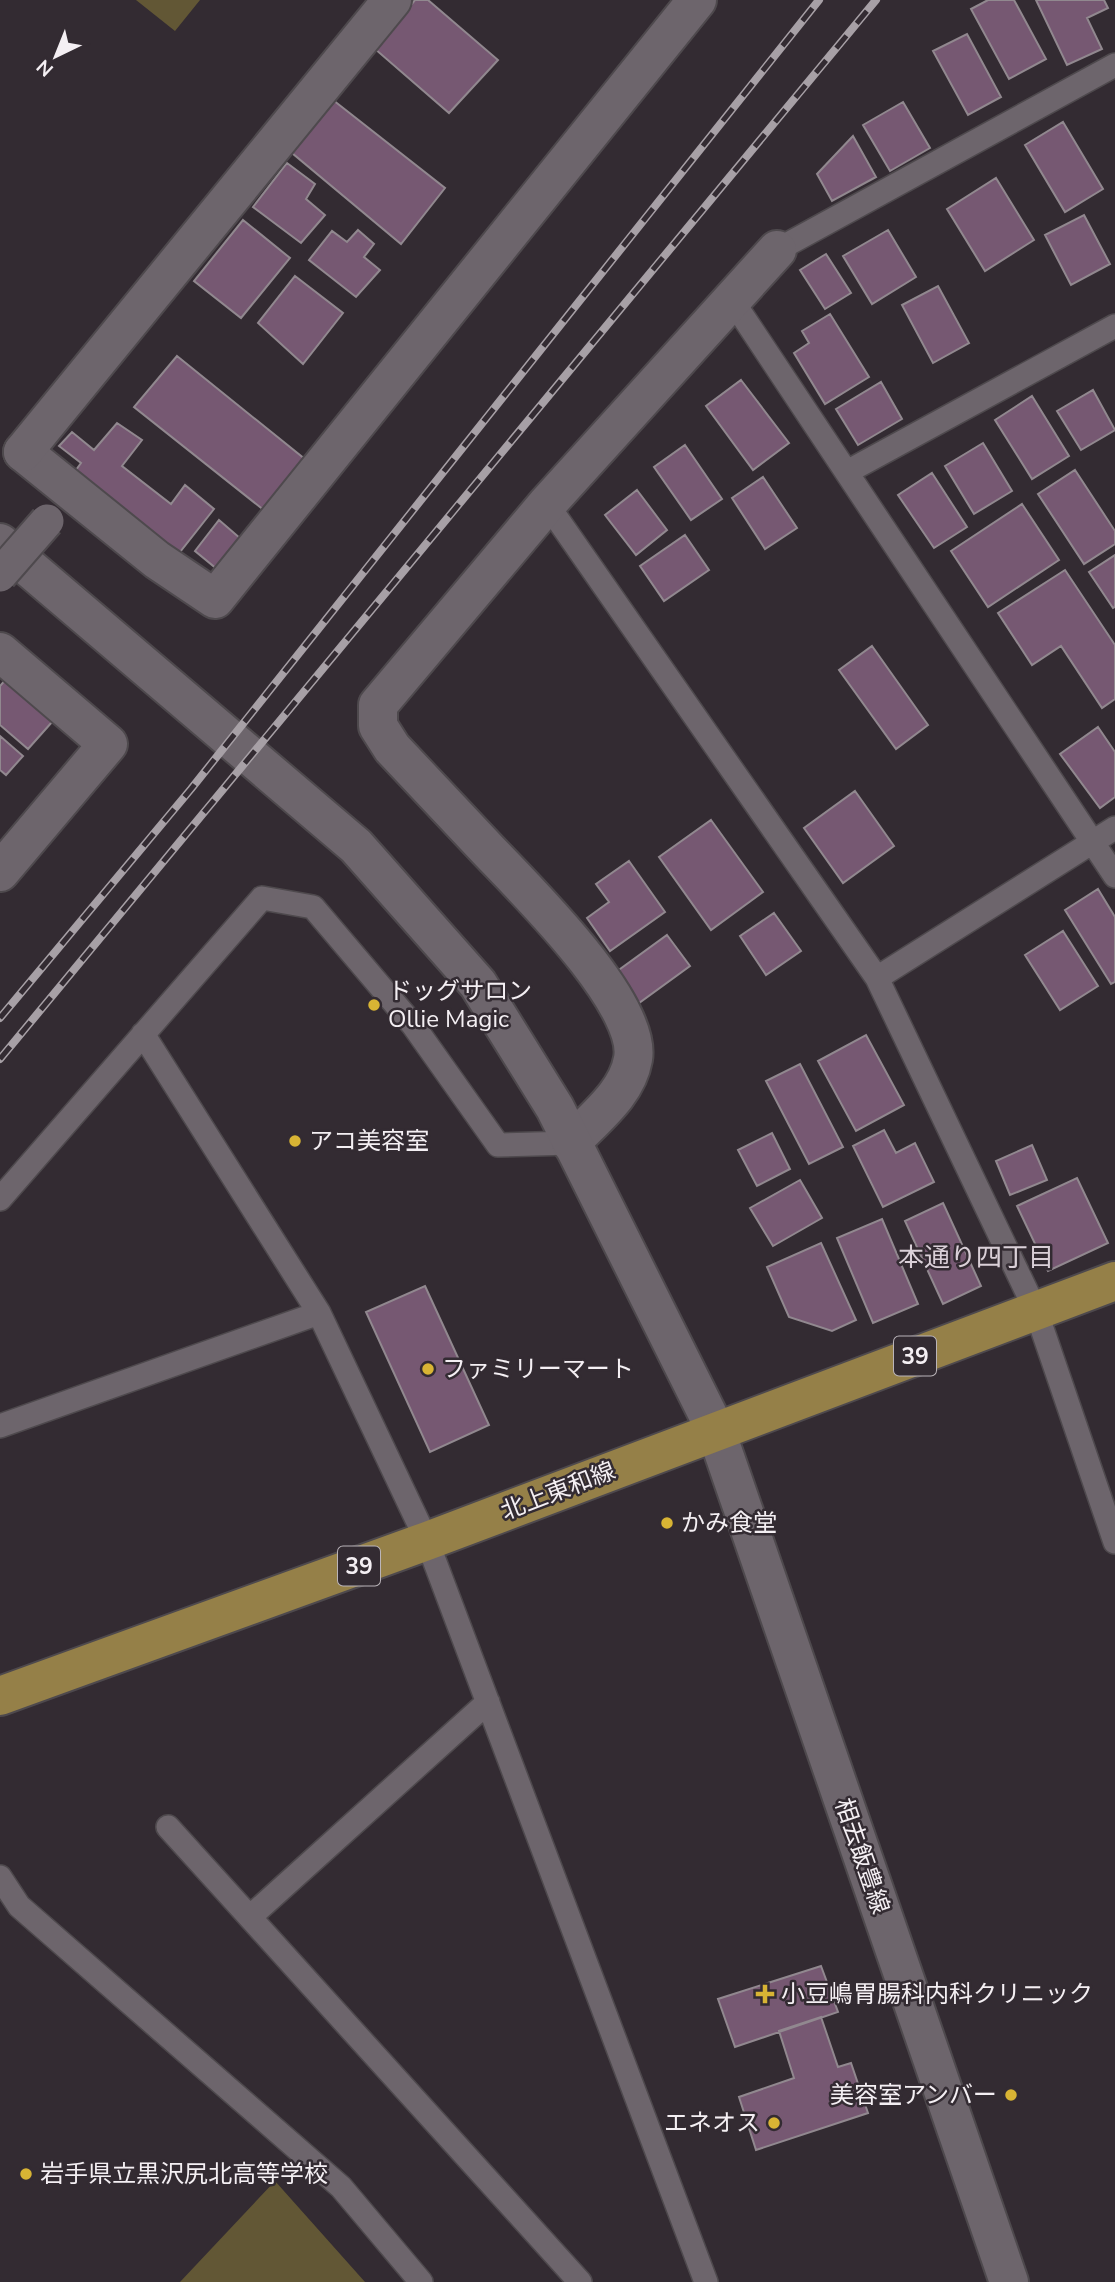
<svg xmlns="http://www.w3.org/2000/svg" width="1115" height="2282" font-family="'Nunito Sans','Noto Sans JP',sans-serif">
<rect width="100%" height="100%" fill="#332b32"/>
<!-- green -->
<path fill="#625735" d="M136 0H200L175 31Z
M275 2181 365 2282H180Z"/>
<!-- building -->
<path fill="#765872" stroke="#91888f" stroke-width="2" d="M415 0H428L498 60 449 113 375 49Z
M988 0H1014L1046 59 1009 79 971 9Z
M1036 0H1104L1108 8 1087 18 1102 49 1067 65Z
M967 34 1001 97 968 115 933 51Z
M333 100 445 188 401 244 292 153Z
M903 102 930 148 890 171 863 125Z
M1063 122 1103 189 1065 212 1025 145Z
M853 136 876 177 832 201 817 174Z
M287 163 315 184 306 199 325 215 301 243 253 207Z
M996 178 1034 240 985 271 947 209Z
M1084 215 1110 264 1071 285 1045 235Z
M243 220 290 258 241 318 194 281Z
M358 230 374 244 364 257 380 270 356 297 309 260 332 231 347 242Z
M888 230 916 277 872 304 843 256Z
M826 254 851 293 825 309 800 270Z
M295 276 343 313 303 364 258 323Z
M938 286 969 343 933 363 902 305Z
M830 314 869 377 825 404 794 353 809 343 802 331Z
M177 356 311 464 270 515 134 407Z
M741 380 789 443 753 470 706 406Z
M881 382 902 419 858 445 836 409Z
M1093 390 1115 430 1081 450 1057 411Z
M1032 396 1069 456 1032 479 995 420Z
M117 423 142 440 122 466 171 504 185 485 214 509 176 557 73 474 81 463 59 446 72 432 94 450Z
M983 443 1012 491 974 514 945 466Z
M685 445 722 499 691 520 654 467Z
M1075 470 1115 531V544L1084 564 1038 494Z
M932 473 967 527 934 548 898 495Z
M763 477 797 528 765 549 732 498Z
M637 490 667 530 636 555 605 515Z
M1022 504 1059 560 988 607 951 551Z
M219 520 248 545 223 574 195 551Z
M685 535 709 570 664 601 640 566Z
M1115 555V607L1113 608 1089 572Z
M1065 570 1115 645V699L1102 708 1061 646 1032 665 998 613Z
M872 646 928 725 896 749 839 670Z
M13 671 60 713 28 749 0 725V686Z
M1098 727 1115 752V797L1100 808 1060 754Z
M0 736 23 756 6 775 0 770Z
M855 791 894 846 843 883 804 828Z
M711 820 763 892 711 930 659 857Z
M629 861 665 912 610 951 587 918 609 902 596 884Z
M1098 889 1115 917V982L1111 984 1065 910Z
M774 913 801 951 766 975 740 936Z
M1063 931 1098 986 1060 1010 1025 955Z
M667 935 690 966 639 1003 616 972Z
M866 1035 904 1105 856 1131 818 1061Z
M800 1064 843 1147 809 1164 766 1081Z
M884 1130 896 1153 915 1143 934 1182 883 1207 853 1146Z
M772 1133 790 1169 757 1186 738 1150Z
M1032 1145 1047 1180 1010 1195 996 1161Z
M1077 1178 1108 1243 1048 1271 1017 1206Z
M800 1180 822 1218 773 1246 750 1208Z
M943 1203 981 1286 943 1304 905 1221Z
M882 1219 918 1304 873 1323 837 1238Z
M821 1243 856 1320 832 1331 789 1317 767 1267Z
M425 1286 489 1425 430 1452 366 1312Z
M821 1966 838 2012 735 2047 718 1999Z
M821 2017 838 2067 851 2063 868 2113 756 2150 739 2097 794 2078 779 2031Z"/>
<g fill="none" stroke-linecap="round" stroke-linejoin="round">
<defs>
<path id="service" d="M777 250 1115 65
M732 300 1115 876
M847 472 1115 326
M547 504 877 978 1036 1311 1115 1542
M877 978 1115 828
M143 1034 319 1313 427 1541 706 2282
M0 1199 262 898 313 907 413 1025 498 1145 571 1143
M0 1426 319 1313
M168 1827 580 2282
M0 1877 19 1906 341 2187 421 2282
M250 1917 488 1702"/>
<path id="minor" d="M23 452 157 560 215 599 697 0
M0 652 108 744 0 872
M571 1143C594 1118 627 1094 633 1059 643 1004 524 888 487 849 455 815 424 782 392 748L378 726V705L547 504 777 250"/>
<path id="tertiary" d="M23 452 392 0
M0 543 356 846 478 984 555 1108 716 1431"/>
<path id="secondary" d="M716 1431 1009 2282"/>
<path id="primary" d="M0 1696 427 1541 1115 1281"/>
</defs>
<!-- service casing -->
<use href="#service" stroke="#4e494d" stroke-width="26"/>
<!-- minor casing -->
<use href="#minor" stroke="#4e494d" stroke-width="42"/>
<!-- tertiary casing -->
<use href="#tertiary" stroke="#4e494d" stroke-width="42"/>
<!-- secondary casing -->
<use href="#secondary" stroke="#4e494d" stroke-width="42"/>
<!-- primary casing -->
<use href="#primary" stroke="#4e494d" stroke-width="42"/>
<!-- service -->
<use href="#service" stroke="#6d656c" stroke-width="23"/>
<!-- minor -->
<use href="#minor" stroke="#6d656c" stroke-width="38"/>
<!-- tertiary -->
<use href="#tertiary" stroke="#6d656c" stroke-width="38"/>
<!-- secondary -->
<use href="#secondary" stroke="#6d656c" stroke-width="38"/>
<!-- primary -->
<use href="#primary" stroke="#958048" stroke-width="38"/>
<defs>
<path id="rail" d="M0 1018 191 789 819 0
M0 1059 876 0"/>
</defs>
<!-- rail casing -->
<use href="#rail" stroke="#a7a0a6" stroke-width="8"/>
<!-- rail -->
<use href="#rail" stroke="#332b32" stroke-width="5" stroke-dasharray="16" stroke-linecap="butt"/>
<defs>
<path id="pedestrian-bridge" d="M0 575 47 521"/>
</defs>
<!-- pedestrian-bridge casing -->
<use href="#pedestrian-bridge" stroke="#4e494d" stroke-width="37" stroke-linecap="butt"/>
<!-- pedestrian-bridge -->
<use href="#pedestrian-bridge" stroke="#6d656c" stroke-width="33"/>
</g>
<!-- markers -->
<g fill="#d8b434" stroke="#332b32" stroke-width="2.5">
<circle cx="374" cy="1005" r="7"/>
<circle cx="295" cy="1141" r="7"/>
<circle cx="428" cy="1369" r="7"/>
<circle cx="667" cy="1523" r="7"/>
<path d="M761.5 1983.5h7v7h7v7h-7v7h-7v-7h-7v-7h7z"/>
<circle cx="1011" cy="2095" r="7"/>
<circle cx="774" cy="2123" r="7"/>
<circle cx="26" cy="2174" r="7"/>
</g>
<g text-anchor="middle" stroke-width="5" stroke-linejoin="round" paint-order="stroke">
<!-- shield labels -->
<g fill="#332b32" stroke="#bab4b9" stroke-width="2">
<rect x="894" y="1336.5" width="42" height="39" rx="5"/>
<rect x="338" y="1546.5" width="42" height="39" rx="5"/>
</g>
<g font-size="23" font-weight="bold" fill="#f4eff3">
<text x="915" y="1364">39</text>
<text x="359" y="1574">39</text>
</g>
<!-- poi labels -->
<g font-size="24" fill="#f4eff3" stroke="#332b32" text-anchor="start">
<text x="388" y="999">ドッグサロン<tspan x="388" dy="28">Ollie Magic</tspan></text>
<text x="309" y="1149">アコ美容室</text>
<text x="442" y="1377">ファミリーマート</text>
<text x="681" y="1531">かみ食堂</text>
<text x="781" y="2002">小豆嶋胃腸科内科クリニック</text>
<text x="997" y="2103" text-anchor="end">美容室アンバー</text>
<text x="760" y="2131" text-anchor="end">エネオス</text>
<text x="40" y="2182">岩手県立黒沢尻北高等学校</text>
</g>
<!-- street labels -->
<g font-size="24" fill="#f4eff3" stroke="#332b32">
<text transform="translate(558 1491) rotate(-21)" y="8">北上東和線</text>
<text transform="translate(862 1856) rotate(71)" y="8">相去飯豊線</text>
</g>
<!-- neighbourhood labels -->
<g font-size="26" fill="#dad0d8" stroke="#332b32">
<text x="976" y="1266">本通り四丁目</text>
</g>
</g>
<!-- north arrow -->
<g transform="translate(56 56) rotate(223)" stroke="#332b32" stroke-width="5" paint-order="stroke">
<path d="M0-5L12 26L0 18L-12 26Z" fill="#f4eff3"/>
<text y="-10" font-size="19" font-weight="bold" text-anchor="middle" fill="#f4eff3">N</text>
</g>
</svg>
